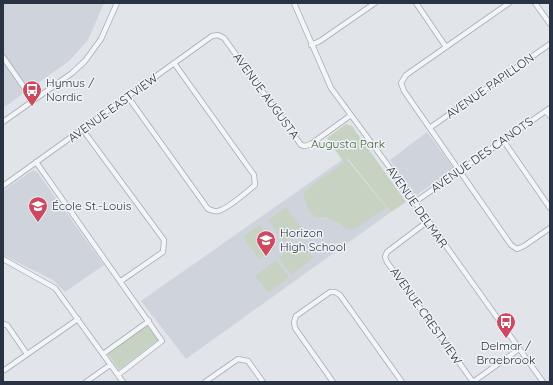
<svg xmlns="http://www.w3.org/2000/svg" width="553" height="385" font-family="Quicksand,sans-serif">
<rect width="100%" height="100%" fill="#e1e5ea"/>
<!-- built -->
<path fill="#cfd4dc" d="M3 3H104L88 40 69 61 3 108Z
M427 132 454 169 415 196 390 160Z
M347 159 391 212 186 359 141 301 342 160 344 162Z
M33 170 37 172 104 265 65 292 53 280 3 255V191Z"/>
<!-- green -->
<path fill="#c7d3c2" d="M346 124 352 126 406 202 391 212 348 159 344 162 342 160 327 138Z
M347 160 386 208 353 230 346 229 339 223 327 217H315L307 208 303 192Z
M286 207 302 229 284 242 268 220Z
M260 225 276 247 259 260 243 237Z
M300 241 313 258 291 275 278 258Z
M276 260 289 277 268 293 255 276Z
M147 325 158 340 119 370 107 353Z"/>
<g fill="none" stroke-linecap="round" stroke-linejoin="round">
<defs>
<path id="minor" d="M294 3 331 88 404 187 543 382
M416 3 446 47
M509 3 406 75 401 83 404 91 511 245 517 249 524 246 550 228
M535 3 550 24
M311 45 320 41 375 3
M3 57 33 100
M128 97 208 209C212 210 214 212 218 211 227 209 247 192 255 185L254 175 174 63
M546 111 550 116
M3 122 72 73 85 61 101 39 117 3
M431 127 550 44
M83 130 164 240 163 252 121 281
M503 140 550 208
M36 162 162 341 118 375
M3 186 212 36 218 35 224 38 301 145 305 146 311 144 351 115
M415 202 550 108
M428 221 387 252 385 257 387 262 473 382
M3 259 55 288 123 382
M3 324 7 325 27 354
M103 354 149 321
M3 371 78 319
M86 382 110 365
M205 382 238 359 248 361 263 382
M333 382 295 328 294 322 296 316 330 292H335L340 295 402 382
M473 382 519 349"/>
</defs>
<!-- minor casing -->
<use href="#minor" stroke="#a6acb4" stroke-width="6"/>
<!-- minor -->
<use href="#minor" stroke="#f4f5f8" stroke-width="4.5"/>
</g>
<!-- icons -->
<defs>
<symbol id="bus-pin" viewBox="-11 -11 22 30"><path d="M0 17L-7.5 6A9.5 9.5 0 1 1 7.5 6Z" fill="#cc495f" stroke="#f1f4f7"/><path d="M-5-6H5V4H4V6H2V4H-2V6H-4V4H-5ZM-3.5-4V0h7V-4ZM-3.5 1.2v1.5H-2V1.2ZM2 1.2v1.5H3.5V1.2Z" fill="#fff"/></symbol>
<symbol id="school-pin" viewBox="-11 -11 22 30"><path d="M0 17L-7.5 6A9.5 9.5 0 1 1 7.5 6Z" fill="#cc495f" stroke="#f1f4f7"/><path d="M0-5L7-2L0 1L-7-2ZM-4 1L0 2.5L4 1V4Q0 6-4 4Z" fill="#fff"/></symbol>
</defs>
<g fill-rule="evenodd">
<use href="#bus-pin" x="21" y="79" width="22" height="30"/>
<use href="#school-pin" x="27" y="195" width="22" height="30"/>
<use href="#school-pin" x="255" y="229" width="22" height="30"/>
<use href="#bus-pin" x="495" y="311" width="22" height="30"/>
</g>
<g text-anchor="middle" stroke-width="3" stroke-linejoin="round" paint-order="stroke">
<!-- poi labels -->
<g font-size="12" fill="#2a3341" stroke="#f1f4f7" text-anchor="start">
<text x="46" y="87">Hymus /<tspan x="46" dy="14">Nordic</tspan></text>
<text x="52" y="210">École St.-Louis</text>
<text x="280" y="237">Horizon<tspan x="280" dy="14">High School</tspan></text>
<text x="506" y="350" text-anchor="middle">Delmar /<tspan x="506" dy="14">Braebrook</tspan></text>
</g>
<!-- street labels -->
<g font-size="12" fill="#2a3341" stroke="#f1f4f7">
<text transform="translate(490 86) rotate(-35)" y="4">AVENUE PAPILLON</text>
<text transform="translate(266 96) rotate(54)" y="4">AVENUE AUGUSTA</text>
<text transform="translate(113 108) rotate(-36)" y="4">AVENUE EASTVIEW</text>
<text transform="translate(482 155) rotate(-35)" y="4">AVENUE DES CANOTS</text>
<text transform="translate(417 207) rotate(55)" y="4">AVENUE DELMAR</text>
<text transform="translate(426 316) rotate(55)" y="4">AVENUE CRESTVIEW</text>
</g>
<!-- park labels -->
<g font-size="12" fill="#3f5d37" stroke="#f1f4f7">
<text x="348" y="148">Augusta Park</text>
</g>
</g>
<!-- border -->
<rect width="553" height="385" fill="none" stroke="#2a3341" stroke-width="8"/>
</svg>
